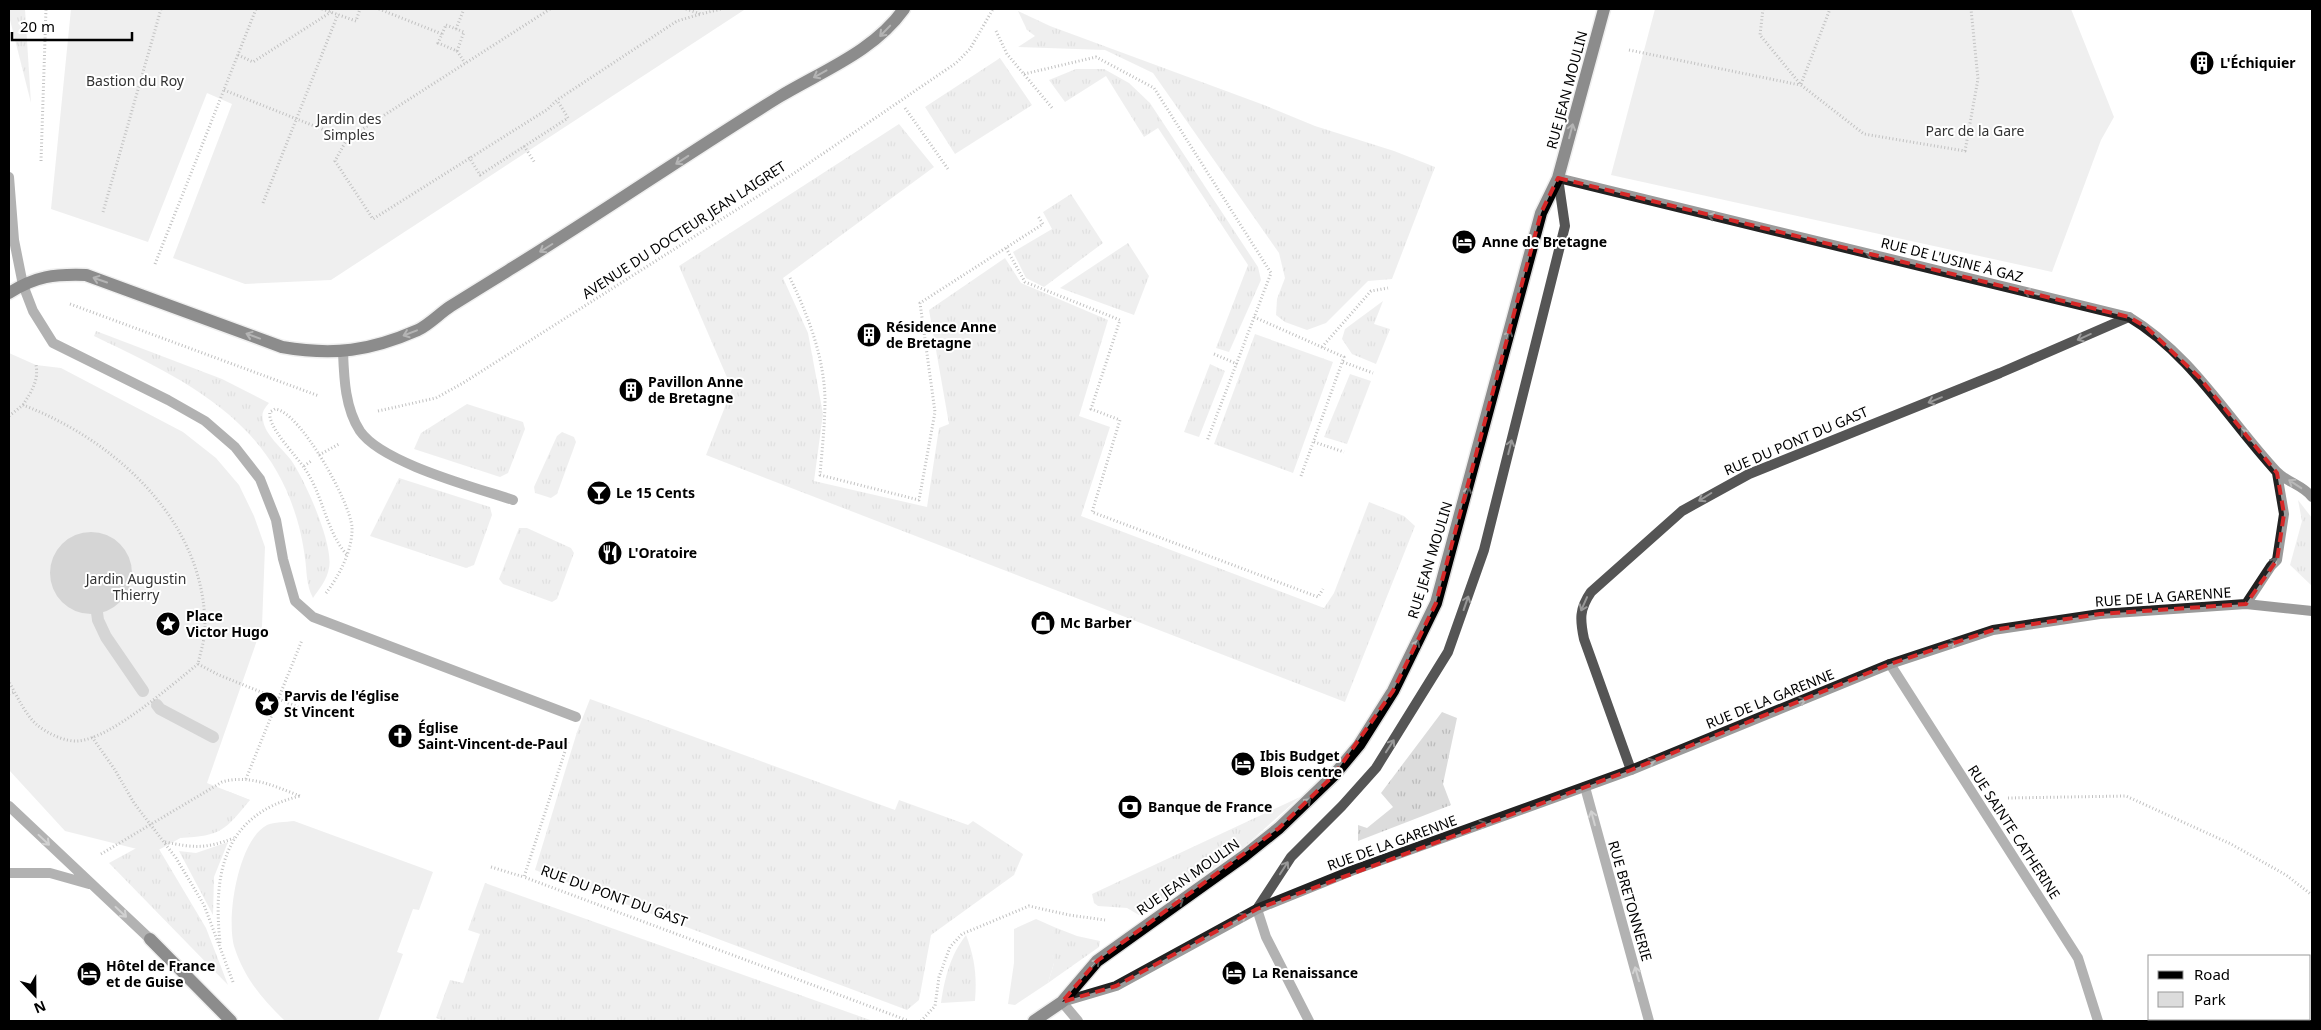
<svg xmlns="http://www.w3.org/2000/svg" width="2321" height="1030" font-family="'Noto Sans',sans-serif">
<defs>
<pattern id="grass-tufts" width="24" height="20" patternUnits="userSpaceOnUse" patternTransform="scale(1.25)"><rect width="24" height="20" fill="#dcdcdc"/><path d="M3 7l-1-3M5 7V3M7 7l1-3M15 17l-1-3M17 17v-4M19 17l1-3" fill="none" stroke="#bbb"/></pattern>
</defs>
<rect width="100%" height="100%" fill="#fff"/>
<!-- grass -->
<path fill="url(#grass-tufts)" d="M9 9H25L31 103 9 16Z
M1018 11 1050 26 1264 105 1315 126 1394 151 1435 167 1392 279 1368 281 1326 323 1307 330 1285 322 1276 315 1277 299 1285 278 1279 253 1153 73 1105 50 1018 47 1035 36 1027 30Z
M1000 58 1032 105 955 154 925 107Z
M1076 69H1104L1129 83 1150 103 1258 267 1261 280 1229 352 1216 348 1248 265 1158 128 1144 137 1106 76 1065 102 1049 80Z
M899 124 934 167 783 278 808 333 823 414 814 481 927 507 939 428 949 424 929 310 1005 258 1021 283 1108 320 1079 416 1110 427 1081 516 1324 608 1334 593 1369 502 1404 516 1415 526 1345 702 706 455 732 389 679 266Z
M1071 194 1103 243 1044 287 1026 278 1013 252 1052 229 1043 212Z
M1128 243 1149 276 1134 315 1060 288Z
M1383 301 1374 324 1390 329 1376 364 1352 354 1342 339 1345 329Z
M96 331 222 379 269 403C265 408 261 412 263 420 265 435 282 448 291 460 305 480 334 545 329 568 327 580 319 589 313 598 306 585 307 572 305 558 303 542 299 524 294 510 263 415 177 376 94 336Z
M1255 334 1333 362 1293 473 1214 444Z
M1210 364 1225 371 1199 437 1184 432Z
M1350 374 1371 381 1347 444 1324 437Z
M467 404 523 422 525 429 508 473 500 477 414 449 421 433Z
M562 432 574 437 576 442 557 494 551 498 535 493 534 487 557 436Z
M399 478 490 507 492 515 474 565 466 568 370 536Z
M2298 500 2312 518V586L2290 565 2302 521Z
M519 528H527L571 548 574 553 557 599 552 602 503 584 499 579Z
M590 699 895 810 899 800 968 825 973 821 1023 854 1014 875 931 935 919 1000 907 1010 535 870 577 732Z
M1442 712 1457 718 1443 784 1451 805 1358 841V825L1367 828 1393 807 1381 793Z
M227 791 250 800C225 830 222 836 180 838Z
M1300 797 1244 847 1179 892 1139 915 1127 908 1098 906 1094 903 1092 894Z
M153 839 206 928 228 985 109 863Z
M228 842 214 877 213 915 179 851 196 853Z
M485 883 873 1021H445L436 1018 450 980 463 983 480 934 468 930Z
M1054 927 1077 936 1100 941 1099 947 1048 983 1054 963Z
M966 935C975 958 977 977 975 1001L941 1003C945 977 950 956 966 935Z"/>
<!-- green -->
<path fill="#dcdcdc" d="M71 9H744V10L331 280 245 284 173 258 232 104 207 93 148 242 51 209Z
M1655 9H2071L2114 117 2101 140 2052 272 1611 175Z
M9 353 36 365 61 368 183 432 216 458 239 485 254 516 265 547 262 626 207 783 250 800 153 853 65 831 9 770Z
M294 821 433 872 419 910 413 909 397 952 403 954 378 1021H285C263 1000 245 979 235 949 225 921 238 840 267 825 274 822 286 822 294 821Z
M1036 919 1054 927V963L1048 983 1015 1005 1008 1004 1014 963V929Z"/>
<!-- water -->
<path fill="#a3a3a3" d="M50 573a41 41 0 1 1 82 0a41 41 0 1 1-82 0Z"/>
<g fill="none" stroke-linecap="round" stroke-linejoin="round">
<!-- stream -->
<path stroke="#a3a3a3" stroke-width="12" d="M95 597 98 620 106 637 143 691
M157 705 160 709 213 737"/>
<defs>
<path id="primary" d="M9 293C36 276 54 274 86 275L282 347C334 356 370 351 418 330 430 324 440 313 451 306 470 294 490 282 509 270 600 214 688 153 779 97 824 70 873 52 904 9
M150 939 231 1021
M1034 1021 1062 1002 1097 961 1244 856 1279 828 1334 775 1359 745 1393 691 1436 603 1541 213 1558 178 1604 9"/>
</defs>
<!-- primary casing -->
<use href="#primary" stroke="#dbdbdb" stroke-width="15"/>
<!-- path -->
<path stroke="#777" stroke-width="3" stroke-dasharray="1 2.5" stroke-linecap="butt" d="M322 9 356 21 360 9
M379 9 442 34
M550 9 347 139 335 161 373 219 548 109 557 100 677 21 701 14
M686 9 701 14 721 9
M1763 9 1760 35 1801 85 1864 134 1965 151 1978 79 1971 9
M446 25 464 32 457 51 438 43Z
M456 29 464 9
M996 31 1007 54 1053 109
M1629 50 1800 85
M457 51 465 63
M238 55 253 62 331 12
M1024 74 1096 57 1154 88 1271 273 1207 441
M1801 84 1830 9
M224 90 347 139
M905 108 948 169
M524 146 535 163
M469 157 480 175 568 118 557 100
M41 161 46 9
M263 203 338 14
M103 212 161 9
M1006 248 1025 282 1120 320 1091 409 1120 420 1092 512 1318 597 1323 589
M155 264 256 9
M790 278C808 315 824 357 825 399 825 424 822 450 820 475L919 500 935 412 920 303 1043 224 1038 216
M70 304 319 396
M1254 317 1344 357 1301 476
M1322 347 1371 291 1388 288
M1214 354 1237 364
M1343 362 1373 373
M23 405C31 392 39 381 36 365
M378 411 436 398 463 383 793 174 956 63 970 49 993 9
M9 416 23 405C117 441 207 523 205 631 204 642 200 654 198 664 170 686 112 738 78 741 65 742 46 733 36 724 25 714 16 694 9 682
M1314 442 1344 452
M319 455 339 444
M304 466 311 461
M326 593C339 576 353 550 352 527 350 502 300 411 275 409L270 412C267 427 296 455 305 469 323 495 326 531 347 555
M198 664 219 675 298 707
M9 694 15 692
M92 737 115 770 134 803 176 858 204 905 233 982
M568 742 524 877 909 1021
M246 779 302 640
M2008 798 2126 796 2231 844 2286 875 2312 895
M165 842C195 848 205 849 234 838
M101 854 222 782C249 774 274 786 300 796
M491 867 524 877
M220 943C213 873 223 815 300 796
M921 1021 935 1006 939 977 950 947 962 934 1029 906 1069 915 1105 920"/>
<!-- lane -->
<path stroke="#555" stroke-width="10" d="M23 285 33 311 53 343 168 400 205 421 235 447 260 479 276 520 283 559 295 601 313 617 576 717
M343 352C344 378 345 408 360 431 382 463 474 487 513 500
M1309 1021 1266 937 1257 909 1291 857 1342 806 1376 768 1448 652 1484 550 1565 226 1558 178"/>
<!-- street -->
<path stroke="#555" stroke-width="10" d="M9 177 14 240 23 285
M1890 664 2078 958 2098 1021
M1631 770 1584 639C1580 620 1579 609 1591 592L1682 511 1749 474 2000 373 2129 317
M1585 787 1649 1021
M9 806 150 939
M9 873H50L89 884
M1062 1002 1078 1021"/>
<!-- secondary -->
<path stroke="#222" stroke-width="10" d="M1558 178 2129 317C2191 354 2228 419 2276 471 2286 482 2303 485 2312 497
M2246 604 2271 566 2277 560 2284 514 2277 473
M1062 1002 1116 986 1257 909 1351 871 1631 770 1890 664 1993 630 2100 614 2246 604 2312 611"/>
<!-- primary -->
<use href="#primary" stroke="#000" stroke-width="12"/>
</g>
<!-- one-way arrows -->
<defs><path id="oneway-shaft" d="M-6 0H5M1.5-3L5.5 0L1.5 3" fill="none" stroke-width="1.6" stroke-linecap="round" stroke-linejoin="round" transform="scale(1.25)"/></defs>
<g stroke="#595959">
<use href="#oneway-shaft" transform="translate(885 31) rotate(134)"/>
<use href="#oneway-shaft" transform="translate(820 74) rotate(151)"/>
<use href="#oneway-shaft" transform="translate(1571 131) rotate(-75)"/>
<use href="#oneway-shaft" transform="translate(682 160) rotate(147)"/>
<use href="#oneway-shaft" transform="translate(546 248) rotate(148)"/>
<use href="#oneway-shaft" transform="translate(100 280) rotate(-161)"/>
<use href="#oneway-shaft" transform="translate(410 333) rotate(159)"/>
<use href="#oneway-shaft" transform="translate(253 336) rotate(-160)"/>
<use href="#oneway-shaft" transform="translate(1508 337) rotate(-75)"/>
<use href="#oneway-shaft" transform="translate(1467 494) rotate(-75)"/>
<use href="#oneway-shaft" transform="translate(1415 647) rotate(-63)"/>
<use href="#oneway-shaft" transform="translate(1305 804) rotate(-43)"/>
<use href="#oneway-shaft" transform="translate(1177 904) rotate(-35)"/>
<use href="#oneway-shaft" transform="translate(1094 965) rotate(-47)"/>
</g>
<g stroke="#646464">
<use href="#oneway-shaft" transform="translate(1715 217) rotate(-166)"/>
<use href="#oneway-shaft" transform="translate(1873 255) rotate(-166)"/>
<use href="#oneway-shaft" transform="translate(2031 293) rotate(-166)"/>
<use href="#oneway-shaft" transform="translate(2246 435) rotate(-129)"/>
<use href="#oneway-shaft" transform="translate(2295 484) rotate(-147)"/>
<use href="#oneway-shaft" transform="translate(2272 564) rotate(-55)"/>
<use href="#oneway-shaft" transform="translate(1950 644) rotate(-18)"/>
<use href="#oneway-shaft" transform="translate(1799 702) rotate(-22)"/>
<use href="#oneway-shaft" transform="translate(1648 763) rotate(-22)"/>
<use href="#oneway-shaft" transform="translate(1479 825) rotate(-20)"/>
<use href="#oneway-shaft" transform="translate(1240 918) rotate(-28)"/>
</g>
<g stroke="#999">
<use href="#oneway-shaft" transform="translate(2084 337) rotate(156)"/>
<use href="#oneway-shaft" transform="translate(1935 400) rotate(158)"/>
<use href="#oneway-shaft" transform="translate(1510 447) rotate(-76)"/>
<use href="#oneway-shaft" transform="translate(1705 497) rotate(148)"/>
<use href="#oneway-shaft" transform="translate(1466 603) rotate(-71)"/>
<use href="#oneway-shaft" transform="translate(1584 604) rotate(114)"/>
<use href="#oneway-shaft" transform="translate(1390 746) rotate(-57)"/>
<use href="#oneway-shaft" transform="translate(1593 818) rotate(-105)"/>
<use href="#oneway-shaft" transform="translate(44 840) rotate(43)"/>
<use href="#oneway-shaft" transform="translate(1284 868) rotate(-57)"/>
<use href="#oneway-shaft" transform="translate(121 912) rotate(43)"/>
<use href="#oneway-shaft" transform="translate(1637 974) rotate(-106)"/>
</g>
<!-- marked area -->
<path d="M0 0H2321V1030H0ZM1558 178 2129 317 2146 327 2199 377 2277 473 2284 514 2277 560 2246 604 2100 614 1993 630 1890 664 1631 770 1257 909 1116 986 1062 1002 1097 961 1279 828 1334 775 1393 691 1436 603 1541 213Z" fill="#fff" fill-opacity=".55" fill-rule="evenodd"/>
<path fill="none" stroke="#d62828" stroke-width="4" stroke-dasharray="10 6" stroke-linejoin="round" d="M1558 178 2129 317 2146 327 2199 377 2277 473 2284 514 2277 560 2246 604 2100 614 1993 630 1890 664 1631 770 1257 909 1116 986 1062 1002 1097 961 1279 828 1334 775 1393 691 1436 603 1541 213Z"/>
<!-- icons -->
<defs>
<symbol id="building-disc" viewBox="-11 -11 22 22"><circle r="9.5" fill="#000" stroke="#fff"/><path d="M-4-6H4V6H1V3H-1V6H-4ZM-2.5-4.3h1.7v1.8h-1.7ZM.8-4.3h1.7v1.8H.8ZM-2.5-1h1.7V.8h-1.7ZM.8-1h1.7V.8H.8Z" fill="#fff"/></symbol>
<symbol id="hotel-disc" viewBox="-11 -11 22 22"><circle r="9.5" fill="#000" stroke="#fff"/><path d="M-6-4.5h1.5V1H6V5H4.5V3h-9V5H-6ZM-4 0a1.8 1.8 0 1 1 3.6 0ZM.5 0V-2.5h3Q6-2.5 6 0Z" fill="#fff"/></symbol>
<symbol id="bar-disc" viewBox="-11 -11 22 22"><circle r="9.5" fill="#000" stroke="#fff"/><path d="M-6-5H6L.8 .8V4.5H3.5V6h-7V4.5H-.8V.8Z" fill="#fff"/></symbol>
<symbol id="restaurant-disc" viewBox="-11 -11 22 22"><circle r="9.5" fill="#000" stroke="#fff"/><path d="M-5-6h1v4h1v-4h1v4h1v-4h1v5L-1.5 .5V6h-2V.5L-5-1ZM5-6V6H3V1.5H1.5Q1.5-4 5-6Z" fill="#fff"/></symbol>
<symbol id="shop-disc" viewBox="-11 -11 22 22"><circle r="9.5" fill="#000" stroke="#fff"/><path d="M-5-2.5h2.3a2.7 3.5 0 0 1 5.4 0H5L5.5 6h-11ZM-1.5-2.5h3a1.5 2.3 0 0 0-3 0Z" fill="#fff"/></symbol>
<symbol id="sight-disc" viewBox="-11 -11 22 22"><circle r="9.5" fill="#000" stroke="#fff"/><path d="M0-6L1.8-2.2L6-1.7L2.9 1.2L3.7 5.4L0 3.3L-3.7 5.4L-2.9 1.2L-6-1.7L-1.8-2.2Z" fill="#fff"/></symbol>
<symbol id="church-disc" viewBox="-11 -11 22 22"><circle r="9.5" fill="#000" stroke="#fff"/><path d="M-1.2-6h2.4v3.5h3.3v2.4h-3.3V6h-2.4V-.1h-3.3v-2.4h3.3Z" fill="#fff"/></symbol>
<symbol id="bank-disc" viewBox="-11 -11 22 22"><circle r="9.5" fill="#000" stroke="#fff"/><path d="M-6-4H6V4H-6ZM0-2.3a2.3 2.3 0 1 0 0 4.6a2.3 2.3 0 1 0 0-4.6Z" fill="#fff"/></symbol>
</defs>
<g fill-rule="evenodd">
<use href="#building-disc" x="2188" y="49" width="28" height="28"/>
<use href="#hotel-disc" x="1450" y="228" width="28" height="28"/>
<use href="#building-disc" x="855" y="321" width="28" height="28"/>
<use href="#building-disc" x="617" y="376" width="28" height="28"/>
<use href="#bar-disc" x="585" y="479" width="28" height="28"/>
<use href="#restaurant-disc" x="596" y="539" width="28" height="28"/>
<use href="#shop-disc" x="1029" y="609" width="28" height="28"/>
<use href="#sight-disc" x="154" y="610" width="28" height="28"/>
<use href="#sight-disc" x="253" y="690" width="28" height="28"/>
<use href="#church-disc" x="386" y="722" width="28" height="28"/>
<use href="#hotel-disc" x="1229" y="750" width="28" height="28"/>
<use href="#bank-disc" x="1116" y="793" width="28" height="28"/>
<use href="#hotel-disc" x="1220" y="959" width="28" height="28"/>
<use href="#hotel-disc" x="75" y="960" width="28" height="28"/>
</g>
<g text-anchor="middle" stroke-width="4" stroke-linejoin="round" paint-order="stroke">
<!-- poi labels -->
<g font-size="14" font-weight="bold" fill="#000" stroke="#fff" text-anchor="start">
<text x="2220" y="68">L'Échiquier</text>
<text x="1482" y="247">Anne de Bretagne</text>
<text x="886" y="332">Résidence Anne<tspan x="886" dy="16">de Bretagne</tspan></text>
<text x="648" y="387">Pavillon Anne<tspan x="648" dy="16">de Bretagne</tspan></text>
<text x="616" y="498">Le 15 Cents</text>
<text x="628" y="558">L'Oratoire</text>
<text x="186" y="621">Place<tspan x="186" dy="16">Victor Hugo</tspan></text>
<text x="1060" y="628">Mc Barber</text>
<text x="284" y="701">Parvis de l'église<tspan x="284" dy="16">St Vincent</tspan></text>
<text x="418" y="733">Église<tspan x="418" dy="16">Saint-Vincent-de-Paul</tspan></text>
<text x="1260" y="761">Ibis Budget<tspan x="1260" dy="16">Blois centre</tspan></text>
<text x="1148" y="812">Banque de France</text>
<text x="106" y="971">Hôtel de France<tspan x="106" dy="16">et de Guise</tspan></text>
<text x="1252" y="978">La Renaissance</text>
</g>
<!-- park labels -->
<g font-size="14" fill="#333" stroke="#fff">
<text x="135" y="86">Bastion du Roy</text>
<text x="349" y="124">Jardin des<tspan x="349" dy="16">Simples</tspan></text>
<text x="1975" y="136">Parc de la Gare</text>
<text x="136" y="584">Jardin Augustin<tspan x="136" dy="16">Thierry</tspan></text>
</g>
<!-- street labels -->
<g font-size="14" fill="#000" stroke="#fff">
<text transform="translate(1567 90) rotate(-75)" y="5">RUE JEAN MOULIN</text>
<text transform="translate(684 230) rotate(-33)" y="5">AVENUE DU DOCTEUR JEAN LAIGRET</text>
<text transform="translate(1952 260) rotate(14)" y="5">RUE DE L'USINE À GAZ</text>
<text transform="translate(1796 441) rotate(-23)" y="5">RUE DU PONT DU GAST</text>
<text transform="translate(1430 560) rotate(-73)" y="5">RUE JEAN MOULIN</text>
<text transform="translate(2163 597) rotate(-4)" y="5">RUE DE LA GARENNE</text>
<text transform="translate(1770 699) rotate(-22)" y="5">RUE DE LA GARENNE</text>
<text transform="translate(2014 832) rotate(57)" y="5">RUE SAINTE CATHERINE</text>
<text transform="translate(1392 843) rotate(-20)" y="5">RUE DE LA GARENNE</text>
<text transform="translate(1188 877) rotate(-35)" y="5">RUE JEAN MOULIN</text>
<text transform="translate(614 896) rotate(20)" y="5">RUE DU PONT DU GAST</text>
<text transform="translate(1630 901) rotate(74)" y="5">RUE BRETONNERIE</text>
</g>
</g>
<!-- border -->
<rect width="2321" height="1030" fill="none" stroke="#000000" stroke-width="20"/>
<!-- legend -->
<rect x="2148" y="955" width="162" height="65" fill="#ffffff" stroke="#999999"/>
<rect x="2158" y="971" width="25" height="8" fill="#000000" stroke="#999999"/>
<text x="2194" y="980" font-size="15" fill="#000000">Road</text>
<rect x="2158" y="992" width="25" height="15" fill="#dcdcdc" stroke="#999999"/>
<text x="2194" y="1005" font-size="15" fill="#000000">Park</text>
<!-- north arrow -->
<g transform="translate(35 995) rotate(158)" stroke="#ffffff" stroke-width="4" paint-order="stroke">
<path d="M0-4L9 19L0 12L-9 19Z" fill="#000000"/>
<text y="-8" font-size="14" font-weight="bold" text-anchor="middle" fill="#000000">N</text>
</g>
<!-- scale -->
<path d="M12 32v8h120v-8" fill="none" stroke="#000000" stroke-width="2.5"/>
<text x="20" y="32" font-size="15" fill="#000000" stroke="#ffffff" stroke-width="4" paint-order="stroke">20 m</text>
</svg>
